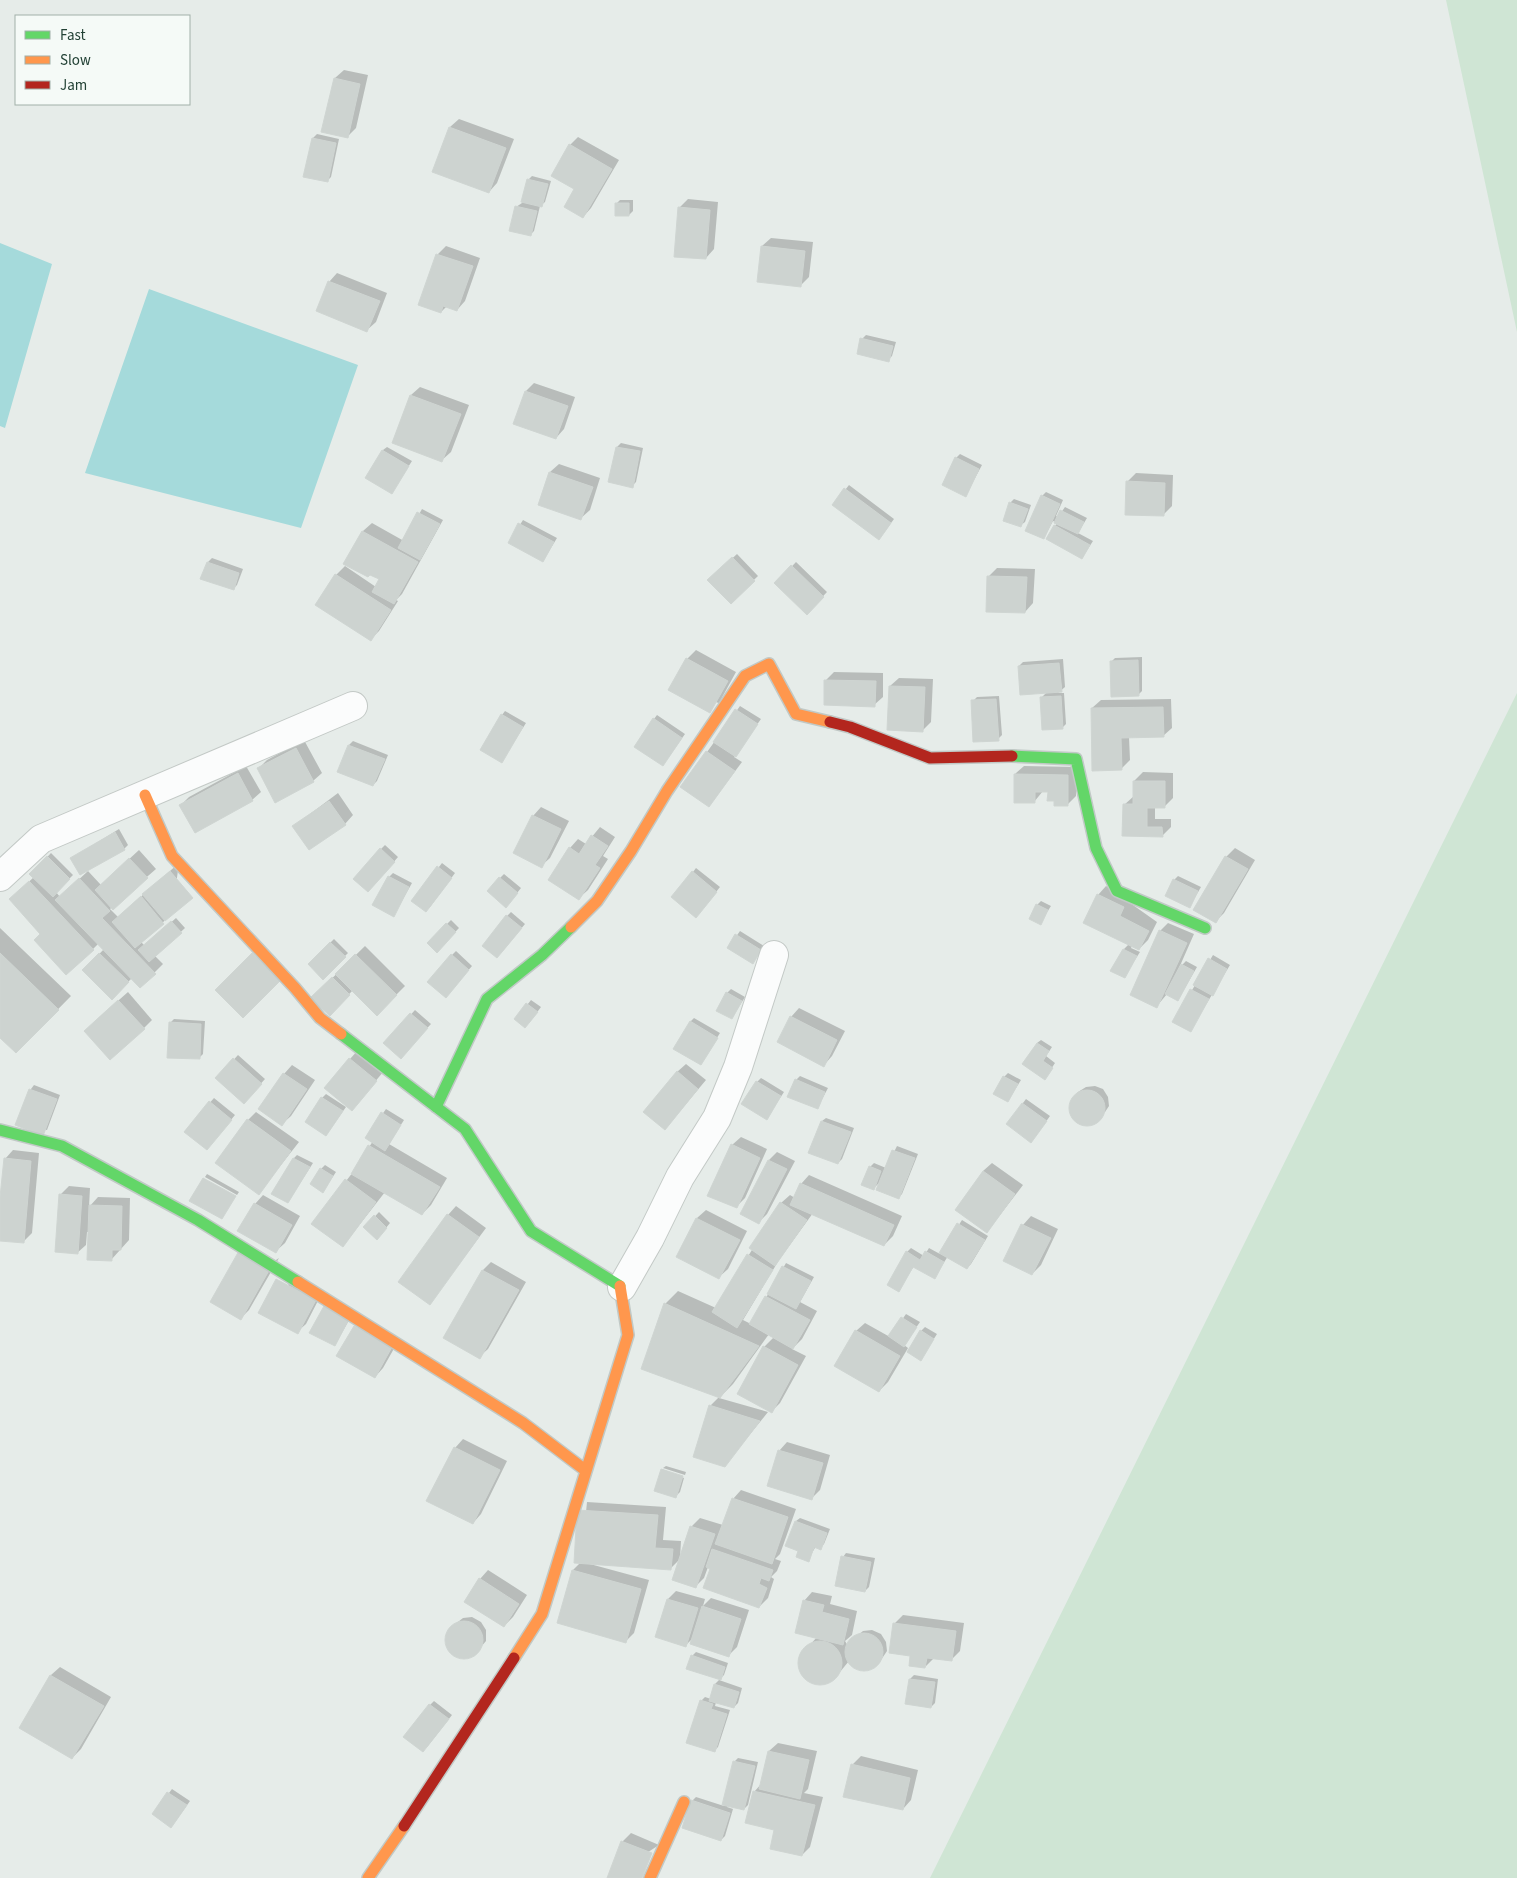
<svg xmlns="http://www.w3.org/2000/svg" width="1517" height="1878" font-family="'Source Sans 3',sans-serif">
<rect width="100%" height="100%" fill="#e6ece9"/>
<!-- green -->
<path fill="#cfe5d4" d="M1446 0H1517V332Z
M1517 693V1878H930Z"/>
<!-- water -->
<path fill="#a5dadb" d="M0 243 52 264 5 428 0 426Z
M149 289 358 365 301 528 85 473Z"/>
<!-- shadow -->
<path fill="#0003" d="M344 70 368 75 356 128 347 137 335 78Z
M459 119 514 139 497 183 489 192 434 171 450 127Z
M317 134 339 139 331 177 327 181 305 176 313 138Z
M578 137 619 160 591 208 583 217 576 189 570 145Z
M532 176 551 181 545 202 540 206 534 231 530 235 516 207 522 203 528 180Z
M688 199 718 202 714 249 706 258 679 208Z
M620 200H633V211L629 215 616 204Z
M771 238 813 242 809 277 800 286 762 246Z
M446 246 480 258 465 301 457 310 447 306 441 312 437 255Z
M337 273 387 293 376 322 367 330 329 282Z
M866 335 896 342 892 356 888 360 862 339Z
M534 383 575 397 564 429 556 438 526 391Z
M420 387 469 405 451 452 442 460 393 442 411 395Z
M621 443 643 448 636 482 632 486 617 447Z
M387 447 412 461 392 492 383 450Z
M960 454 982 465 966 495 956 458Z
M559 464 600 478 590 510 581 518 540 504 550 472Z
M1136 473 1173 475 1172 506 1163 515 1127 482Z
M849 485 894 519 883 534 834 504Z
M1046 492 1063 500 1056 516 1058 517 1065 507 1087 518 1078 533 1093 541 1082 558 1055 526 1057 523 1053 521 1044 538 1042 496Z
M1014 499 1031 505 1025 522 1021 525 1010 503Z
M422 509 443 520 402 594 396 600 398 601 379 631 371 639 317 605 336 575 345 566 376 587 381 579 345 564 363 531 372 523 404 541Z
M523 520 557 538 543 561 509 542Z
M737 554 758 576 731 602 709 580Z
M212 558 243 569 237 585 233 589 208 562Z
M796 562 827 592 807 613 776 583Z
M997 568 1035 569 1033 603 1025 612 988 577Z
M696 650 736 672 719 703 670 689 687 659Z
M1142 657V691L1138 695 1111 662 1115 658Z
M1063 659 1065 687 1058 693H1064L1066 724 1062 728 1041 698 1047 692 1019 666 1023 662Z
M834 672 883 673V697L874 705 825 681Z
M899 678 933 679 931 722 923 730 890 686Z
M999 696 1002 735 998 739 973 701 977 697Z
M1171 699 1172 728 1163 736 1129 737 1130 760 1121 769 1092 708 1101 700Z
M740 706 761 719 734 757 742 762 709 806 682 787Z
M505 711 526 723 502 761V715Z
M657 715 685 734 663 765 654 719Z
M304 740 322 773 313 781 258 769 267 760Z
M353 741 388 755 377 781 373 785 349 745Z
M246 766 261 792 252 800 181 805 189 797Z
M1024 766 1076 767V796L1067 805 1049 791H1043L1034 802 1015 774Z
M1143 772 1173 773V798L1164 807H1155V819H1171V827L1162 836 1124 835V805L1134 796V781Z
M338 793 353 815 345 824 294 826Z
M541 807 569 821 550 858 541 866 533 816Z
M600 827 615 837 603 856 608 859 588 890 579 898 570 848 578 839 586 844Z
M119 829 128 845 124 849 72 858Z
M385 845 398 857 372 887 381 849Z
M1235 848 1255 860 1224 913 1216 921 1195 909 1226 857Z
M139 850 156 869 110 909 118 917 179 863 172 914 141 942 145 946 176 918 185 928 155 956 163 964 140 987 132 978 112 998 84 970 104 949 99 943 93 949 42 934 19 891 34 877 31 874 51 853 73 875 56 892 60 897 88 871 101 885Z
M442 863 455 873 430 907 413 901Z
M696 868 720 887 700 912 693 872Z
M393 873 412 883 394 915 389 877Z
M504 874 521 888 510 902 500 878Z
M1178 876 1201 887 1190 906 1174 880Z
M1106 886 1157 922 1148 940 1139 949 1132 946 1131 948 1140 952 1124 977V949L1129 944 1098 895Z
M1041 901 1051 906 1040 923 1037 905Z
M511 912 525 924 501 953 507 916Z
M451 920 459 928 437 951 428 943Z
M1168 923 1194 934 1179 968 1186 961 1197 967 1178 1000 1167 994 1157 1006 1160 931Z
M0 928 71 996 16 1052 0 1036Z
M740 931 764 946 753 962 728 948Z
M334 939 348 953 323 978 309 964Z
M365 946 405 986 377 1014 353 990 330 1014 312 998Z
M456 951 472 966 450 992 452 955Z
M1213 955 1230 965 1190 1031 1173 1022Z
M731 989 745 997 732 1018 727 993Z
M128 992 152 1020 144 1028 94 1022Z
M531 1000 541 1007 529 1023 516 1019Z
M799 1008 845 1031 832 1056 824 1065 791 1017Z
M415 1010 431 1024 404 1053 385 1043Z
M694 1018 720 1033 701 1063 690 1022Z
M174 1019 205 1021 203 1054 199 1058 170 1023Z
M1041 1040 1052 1047 1046 1056 1055 1063 1045 1078 1037 1043Z
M358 1050 384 1071 352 1109 350 1059Z
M238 1055 265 1079 244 1102 217 1078Z
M686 1064 706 1080 665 1129 677 1072Z
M292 1065 315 1080 291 1116 282 1124 284 1074Z
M1008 1073 1021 1080 1008 1101 1004 1077Z
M800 1076 828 1088 818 1107 796 1080Z
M761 1078 784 1092 767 1118 757 1082Z
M34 1085 60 1095 47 1130 17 1124 31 1089Z
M1095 1086 1103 1089 1108 1097 1109 1106 1101 1118 1093 1124 1084 1125 1076 1121 1070 1113V1104L1078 1092 1086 1087Z
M326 1094 346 1107 326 1135 322 1098Z
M214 1098 235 1115 210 1145 185 1131Z
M1026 1099 1050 1116 1035 1137 1007 1124Z
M386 1109 404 1120 389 1144 447 1178 431 1205 422 1214 385 1192 343 1246 313 1224 353 1172 373 1141 366 1137Z
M256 1112 299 1142 259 1193 248 1120Z
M826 1118 854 1128 842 1159 838 1163 822 1121Z
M741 1137 767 1149 745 1198 736 1207 732 1145Z
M897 1146 918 1154 902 1194 898 1198 881 1181 873 1189 870 1167 874 1163 886 1168Z
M13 1150 39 1153 32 1233 23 1242 0 1239 5 1159Z
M777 1152 795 1161 767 1214 759 1222 769 1160Z
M297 1155 313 1163 288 1202 294 1158Z
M992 1163 1023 1185 987 1232 983 1171Z
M325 1165 336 1172 326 1187 321 1169Z
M207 1174 239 1192 237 1195 205 1177Z
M809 1175 902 1216 893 1236 884 1245 813 1213 779 1260 743 1320 751 1324 786 1263 814 1277 800 1302 817 1311 802 1339 792 1349 806 1356 780 1403 772 1411 764 1347 774 1337 769 1334 733 1384 719 1398 768 1412 725 1465 710 1406 719 1397 665 1304 678 1291 716 1308 781 1203 790 1195 795 1198 801 1184Z
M69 1186 90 1188 89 1207 98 1197 130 1198 129 1240 111 1260 89 1232H87L86 1245 77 1253 60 1195Z
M263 1195 300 1216 285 1243 276 1251 255 1204Z
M456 1206 486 1228 430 1303 448 1215Z
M706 1210 747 1231 728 1269 719 1277 678 1257 697 1218Z
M379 1212 390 1223 381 1234 365 1227Z
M1031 1216 1058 1229 1041 1265 1032 1274 1023 1225Z
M962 1220 988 1236 971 1264 967 1268 948 1256 935 1277 914 1266 899 1290 907 1252 911 1248 924 1256 929 1248 940 1254Z
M279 1258 249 1310 241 1318 212 1302Z
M491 1262 526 1282 488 1349 479 1357 444 1337 483 1270Z
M286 1271 323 1291 306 1324 297 1332Z
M906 1314 920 1322 904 1345 908 1348 888 1382 879 1391 856 1331 865 1323 890 1337Z
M352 1315 335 1345 311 1332Z
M925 1327 937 1334 921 1359V1331Z
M400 1338 383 1368 375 1377 337 1356Z
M463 1439 507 1461 481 1514 473 1523 455 1448Z
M787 1442 830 1455 820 1490 812 1498 779 1451Z
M666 1466 686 1472 685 1475 663 1468Z
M662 1469 684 1478 680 1492 676 1496 655 1490Z
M741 1490 796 1509 780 1554 775 1559 781 1561 777 1571 771 1577 774 1579 768 1598 759 1607 712 1568 708 1567 704 1578 696 1586 691 1527 700 1518 723 1525 733 1499Z
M587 1502 666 1507 663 1540 681 1541 680 1559 671 1568 590 1564 649 1580 634 1633 626 1641 559 1622 573 1570 581 1562Z
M800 1518 830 1529 824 1544 820 1548 816 1546 808 1560 800 1550 796 1521Z
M846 1553 875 1558 869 1587 865 1591 843 1557Z
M488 1570 527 1595 513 1617 504 1626 480 1579Z
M676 1591 705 1599 703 1606 711 1598 749 1610 737 1647 729 1655 693 1638 686 1645 657 1637 668 1599Z
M812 1592 832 1596 830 1604 857 1611 852 1635 845 1641 848 1646 851 1641 863 1631 872 1630 881 1634 886 1642 887 1651 879 1663 871 1669 862 1670 853 1666 849 1661 835 1678 827 1683 818 1684 809 1681 803 1674 800 1666V1656L817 1637 804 1601Z
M903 1615 964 1623 960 1651 951 1660 934 1658 925 1667 912 1655 894 1624Z
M472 1617 481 1622 486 1630V1641L475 1654 465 1658 451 1653 447 1647 446 1637 450 1628 463 1618Z
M696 1652 728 1663 724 1675 720 1679 692 1656Z
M60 1667 111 1697 81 1749 72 1758 21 1727 51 1675Z
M914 1675 938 1679 935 1703 931 1707 910 1679Z
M719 1680 742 1688 738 1703 734 1707 716 1702 715 1706 730 1710 718 1747 714 1751 701 1701 705 1697 711 1699 715 1684Z
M434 1701 452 1715 427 1747 430 1705Z
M778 1743 817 1751 808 1789 804 1793 823 1797 810 1847 802 1855 776 1829 754 1792 762 1783 769 1751Z
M861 1756 918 1770 911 1800 903 1809 852 1765Z
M738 1758 758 1762 748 1805 744 1809 728 1805 727 1807 733 1809 725 1836 721 1840 692 1801 696 1797 724 1806 734 1762Z
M172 1789 190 1801 175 1822 153 1814Z
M631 1833 659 1845 608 1878 622 1842Z"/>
<!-- building -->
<path fill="#cdd3d0" stroke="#cfd5d2" d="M334 78 360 84 348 138 321 132Z
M449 127 506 148 489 193 432 172Z
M312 138 336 143 328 182 303 177Z
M569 144 612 169 583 218 564 207 574 189 551 176Z
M527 179 548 184 542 207 521 202Z
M615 203H629V216H615Z
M515 206 537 211 531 236 509 231Z
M678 207 710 210 706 259 674 257Z
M761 246 805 251 801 287 757 282Z
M436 254 473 266 457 311 443 306 441 313 418 305Z
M328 281 380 301 367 332 316 311Z
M860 338 893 346 889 362 857 354Z
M525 391 568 406 556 439 513 424Z
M410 395 461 414 442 462 392 443Z
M616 447 640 451 633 488 608 482Z
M382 450 409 466 392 494 365 478Z
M955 457 979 469 966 497 942 485Z
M549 472 593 487 581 520 538 505Z
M1126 481 1165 483 1164 516 1125 515Z
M844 488 891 523 879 540 832 505Z
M1041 495 1060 504 1044 539 1025 531Z
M1009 502 1028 509 1021 527 1003 521Z
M1060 510 1084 522 1078 534 1054 523Z
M417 512 440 524 420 560 398 548Z
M518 523 554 542 543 562 508 543Z
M1054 525 1090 545 1082 559 1046 539Z
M362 531 418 562 394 604 372 592 379 579 370 575 368 577 343 564Z
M732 557 755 581 731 604 707 580Z
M207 562 239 573 234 590 200 579Z
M791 565 824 597 807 615 774 583Z
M335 574 391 610 371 641 315 605Z
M987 576 1027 577 1025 613 986 612Z
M686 658 728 681 710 713 668 690Z
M1138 660 1139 696 1111 697 1110 661Z
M1059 663 1062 692 1020 695 1018 666Z
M824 680 876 681 875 707 824 705Z
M889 686 925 687 923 732 887 730Z
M1061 696 1063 729 1042 730 1040 697Z
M996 699 999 741 973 742 971 700Z
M1163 707 1164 737 1121 738 1122 770 1092 771 1091 708Z
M735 709 758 724 736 757 713 742Z
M501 714 523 727 502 763 480 750Z
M653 718 682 738 663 766 634 747Z
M348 745 385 759 373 786 337 772Z
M296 748 314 782 275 803 257 768Z
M706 751 735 771 709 807 680 787Z
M238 773 253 801 195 833 179 805Z
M1014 774 1068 775V806H1054V801H1047L1048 792H1035V803H1014Z
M1133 781H1165V808H1147V827H1162L1163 837 1122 836 1123 804H1133Z
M329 801 346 825 309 850 292 826Z
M532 815 561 829 542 868 513 853Z
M115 832 125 850 80 875 70 858Z
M591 835 608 846 595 865 600 868 579 900 548 880 569 847 579 854Z
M380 848 395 862 368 892 353 879Z
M47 856 70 879 53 897 29 874Z
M1225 856 1248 869 1216 923 1193 910Z
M129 858 148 878 113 910 95 890Z
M437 866 452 878 426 912 411 901Z
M170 871 193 898 165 921 142 894Z
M692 871 717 892 696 918 671 897Z
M388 876 409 887 394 917 372 905Z
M499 877 518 893 506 908 487 891Z
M79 878 110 911 102 918 156 974 140 988 55 900Z
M1173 879 1198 891 1190 908 1165 896Z
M29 881 94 950 66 975 34 940 40 934 9 899Z
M1097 894 1124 907 1120 916 1149 931 1139 950 1083 923Z
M141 896 164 924 135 948 112 922Z
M1036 904 1048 910 1041 925 1029 919Z
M506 915 522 928 497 958 482 946Z
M171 921 182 933 149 962 138 950Z
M446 923 456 932 437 953 427 943Z
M1159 930 1187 943 1157 1008 1130 995Z
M735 934 761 950 753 964 727 948Z
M330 942 346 957 323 980 308 964Z
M1123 949 1137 956 1125 978 1110 971Z
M0 953 59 1010 16 1053 0 1038Z
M99 953 129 982 112 1000 82 970Z
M252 953 280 981 243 1018 215 990Z
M355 954 397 995 377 1016 335 974Z
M451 954 469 970 446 998 427 982Z
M1208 958 1227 969 1213 996 1193 985Z
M1181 964 1194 971 1178 1001 1165 994Z
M332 977 350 995 330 1016 310 998Z
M1190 989 1209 999 1191 1032 1172 1022Z
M726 992 742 1001 732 1019 716 1011Z
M118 1000 145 1029 110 1060 84 1031Z
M526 1003 538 1012 525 1028 514 1019Z
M410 1013 428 1028 401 1059 383 1043Z
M790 1016 837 1040 824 1067 777 1042Z
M690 1021 718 1038 701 1065 673 1049Z
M169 1022 201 1024 200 1059 167 1058Z
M1037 1043 1049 1051 1043 1061 1053 1068 1045 1080 1022 1064Z
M233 1058 262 1084 244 1104 215 1078Z
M349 1058 377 1081 352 1111 324 1088Z
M677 1071 698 1089 665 1130 643 1112Z
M283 1073 307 1089 282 1126 258 1109Z
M1003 1076 1018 1084 1008 1102 993 1094Z
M795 1079 825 1092 818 1109 787 1097Z
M756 1081 781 1096 767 1120 741 1104Z
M29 1089 57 1099 43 1136 15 1125Z
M1069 1108a18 18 0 1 1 36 0a18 18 0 1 1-36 0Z
M321 1097 343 1111 326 1136 305 1122Z
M209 1101 232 1120 207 1150 184 1132Z
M1022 1103 1047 1121 1031 1143 1006 1124Z
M381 1112 401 1125 385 1151 365 1138Z
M247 1119 291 1151 259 1195 215 1163Z
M821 1121 851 1132 838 1164 808 1153Z
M731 1144 760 1158 737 1208 707 1196Z
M368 1145 440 1187 422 1215 351 1174Z
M892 1150 915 1158 899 1199 876 1190Z
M4 1158 31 1161 24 1243 0 1241V1197Z
M293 1158 310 1167 288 1203 271 1194Z
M768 1160 787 1169 759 1224 740 1214Z
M869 1166 881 1171 874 1190 861 1185Z
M320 1168 333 1176 323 1193 310 1184Z
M983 1171 1015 1194 987 1233 955 1210Z
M203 1178 236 1196 222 1219 189 1201Z
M345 1179 376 1202 343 1247 311 1224Z
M800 1183 894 1225 884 1246 790 1205Z
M59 1194 82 1196 78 1254 55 1252Z
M780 1202 807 1220 775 1266 749 1248Z
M254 1203 292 1225 276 1253 237 1231Z
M89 1205 122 1206 121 1250H112V1261L87 1260Z
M447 1214 479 1237 430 1305 398 1282Z
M374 1215 387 1228 377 1240 363 1227Z
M696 1218 740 1240 719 1279 676 1257Z
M957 1223 985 1240 967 1269 939 1253Z
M1021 1224 1051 1238 1032 1275 1003 1261Z
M240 1249 271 1267 241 1320 210 1302Z
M906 1251 920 1260 925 1251 944 1262 935 1279 913 1267 899 1292 887 1285Z
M747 1254 773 1270 737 1328 712 1312Z
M782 1266 811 1281 796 1309 767 1294Z
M482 1270 519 1290 480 1359 443 1338Z
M276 1279 316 1300 298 1334 258 1313Z
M765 1296 810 1320 793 1349 749 1324Z
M664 1303 759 1346 720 1398 641 1369Z
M324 1306 349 1319 335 1346 309 1333Z
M901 1317 917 1327 904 1347 888 1336Z
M354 1326 392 1347 375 1378 336 1356Z
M855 1330 900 1356 879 1392 834 1366Z
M920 1330 934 1339 921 1361 907 1352Z
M763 1346 798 1365 772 1413 737 1394Z
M709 1405 760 1421 725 1467 693 1457Z
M454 1447 500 1470 473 1524 426 1501Z
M778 1450 823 1463 812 1500 767 1486Z
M661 1469 683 1476 676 1498 654 1491Z
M732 1498 788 1517 772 1564 715 1544Z
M577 1510 658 1515 655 1548 673 1549 671 1570 574 1563Z
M795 1521 827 1533 821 1550 814 1547 809 1562 796 1557 798 1551 785 1546Z
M690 1526 715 1534 696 1588 672 1580Z
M712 1549 773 1570 769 1581 761 1578 759 1584 767 1588 759 1608 703 1588 710 1569 706 1567Z
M841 1556 871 1562 865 1592 835 1586Z
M572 1570 641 1589 626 1643 557 1623Z
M479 1578 519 1604 504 1627 464 1602Z
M667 1599 698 1608 686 1647 655 1637Z
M803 1600 824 1605 822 1612 849 1619 843 1645 795 1633Z
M702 1606 741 1619 729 1657 690 1644Z
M445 1640a19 19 0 1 1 38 0a19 19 0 1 1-38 0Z
M893 1623 956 1631 952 1661 927 1658 925 1668 909 1666 910 1656 889 1653Z
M845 1652a19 19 0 1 1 38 0a19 19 0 1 1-38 0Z
M798 1663a22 22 0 1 1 44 0a22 22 0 1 1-44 0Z
M691 1655 725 1667 721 1680 686 1669Z
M50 1675 104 1706 72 1759 19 1728Z
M909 1679 935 1682 931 1708 905 1704Z
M714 1684 739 1692 734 1708 709 1701Z
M700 1700 713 1704 711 1709 727 1714 715 1752 686 1743Z
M429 1704 449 1719 423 1752 403 1737Z
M768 1751 809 1760 800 1799 759 1789Z
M733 1761 755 1766 744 1810 722 1805Z
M851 1764 910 1778 903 1810 843 1797Z
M753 1791 815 1805 802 1856 770 1849 774 1830 745 1823Z
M167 1792 187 1805 171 1828 152 1814Z
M691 1800 730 1813 721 1841 682 1828Z
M621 1841 652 1853 642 1878H607Z"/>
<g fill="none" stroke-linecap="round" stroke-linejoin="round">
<defs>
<path id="street" d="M0 877 41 839 353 706
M622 1287 650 1238 680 1177 717 1118 738 1067 774 955"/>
<path id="fast" d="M1012 756 1076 759 1096 848 1117 891 1205 928
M341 1034 465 1129 531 1231 620 1286
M436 1107 487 999 542 955 571 927
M0 1130 62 1146 198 1220 298 1282"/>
<path id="slow" d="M145 795 172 856 295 988 320 1018 341 1034
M571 927 597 901 631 851 667 791 745 676 769 664 796 714 830 722
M298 1282 523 1423 585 1470
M514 1658 542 1614 628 1335 620 1286
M368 1878 404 1826
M650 1878 684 1802"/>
<path id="jam" d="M830 722 850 727 930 758 1012 756
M404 1826 514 1658"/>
</defs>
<!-- street casing -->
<use href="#street" stroke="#c3c9c6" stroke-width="30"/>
<!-- fast casing -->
<use href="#fast" stroke="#c1c9c6" stroke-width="14"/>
<!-- slow casing -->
<use href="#slow" stroke="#c1c9c6" stroke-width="14"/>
<!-- jam casing -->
<use href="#jam" stroke="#c1c9c6" stroke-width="14"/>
<!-- street -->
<use href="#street" stroke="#fbfcfc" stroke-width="28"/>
<!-- fast -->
<use href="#fast" stroke="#63d668" stroke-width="11"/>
<!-- slow -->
<use href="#slow" stroke="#ff974d" stroke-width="11"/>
<!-- jam -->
<use href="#jam" stroke="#b3261e" stroke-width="11"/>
</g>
<!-- legend -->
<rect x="15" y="15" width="175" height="90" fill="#f5faf7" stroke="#a1b0a9"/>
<rect x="25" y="31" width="25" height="8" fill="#63d668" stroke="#a1b0a9"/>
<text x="60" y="40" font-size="15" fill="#224135">Fast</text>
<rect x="25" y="56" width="25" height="8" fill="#ff974d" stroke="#a1b0a9"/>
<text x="60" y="65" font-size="15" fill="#224135">Slow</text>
<rect x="25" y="81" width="25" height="8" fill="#b3261e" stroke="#a1b0a9"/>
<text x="60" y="90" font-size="15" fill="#224135">Jam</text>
</svg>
